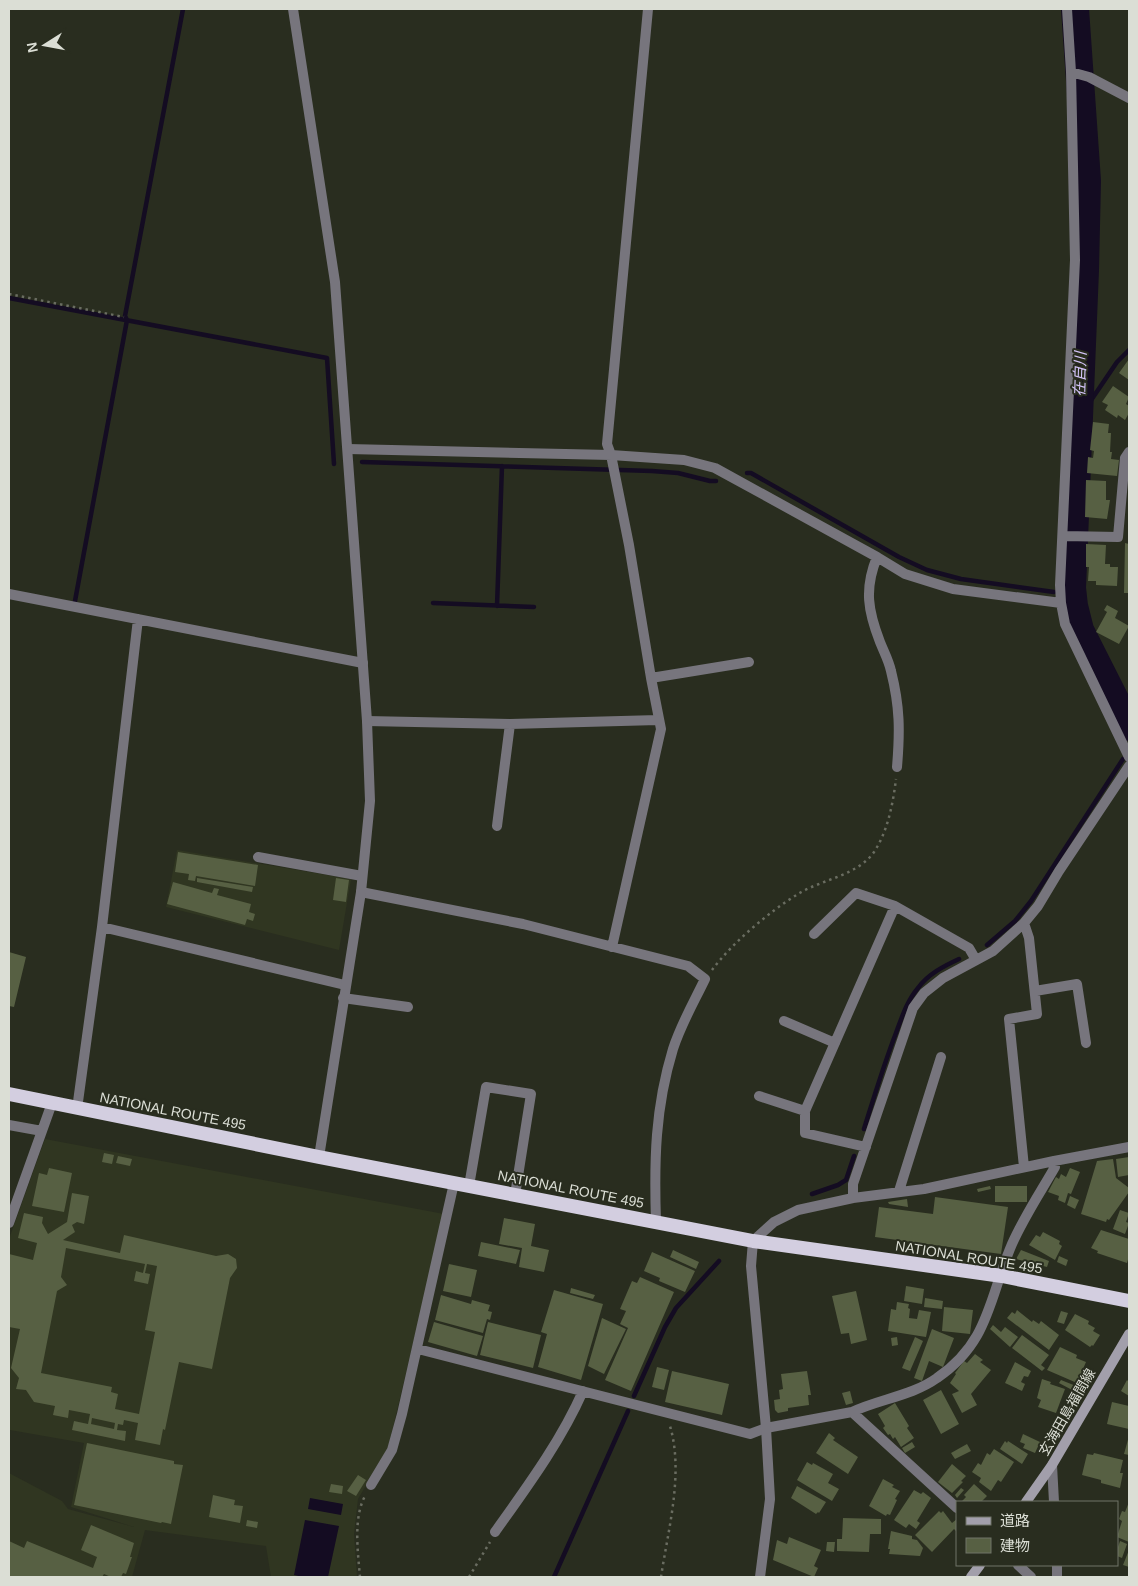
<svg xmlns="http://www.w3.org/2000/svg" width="1138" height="1586" font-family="Helvetica,'Noto Sans JP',sans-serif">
<rect width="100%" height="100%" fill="#292d1f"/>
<!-- built -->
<path fill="#303621" d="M177 850 351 879 339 950 166 907Z
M45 1139 444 1214 388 1448 358 1499 354 1534 357 1577H271L266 1546 145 1530 132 1577H9V1473L62 1501 68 1509 134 1527 71 1507 84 1443 10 1430 9 1239Z"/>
<!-- water -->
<path fill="#140c22" d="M310 1498 343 1504 341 1515 308 1509Z
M305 1520 339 1526 328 1577H303L294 1575Z"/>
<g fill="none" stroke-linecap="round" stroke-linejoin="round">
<!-- stream -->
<path stroke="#140c22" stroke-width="4.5" d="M9 298 327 358 334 464
M1079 418 1117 362 1129 350
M362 462 652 471 678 473 710 481H716
M747 473H751L899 557 927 570 961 579 1054 592
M75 601 127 320 125 316 183 9
M433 603 534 607
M497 606 502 466
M987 945 1015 921 1031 901 1123 759
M864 1129C874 1097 884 1064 896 1033 902 1017 907 1001 918 988 928 974 944 966 959 959
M812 1194 838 1185 846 1180 854 1156
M634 1396 665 1327 676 1308 719 1261
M554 1577 628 1411"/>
<!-- river -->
<path stroke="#140c22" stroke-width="28" d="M1075 9 1087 181 1085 270 1072 588 1074 606 1080 630 1129 727"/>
</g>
<!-- building -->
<path fill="#576043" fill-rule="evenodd" d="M1129 359V380L1119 373Z
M1113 386 1129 397 1126 404 1129 406V413L1125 420 1118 415 1117 418 1105 410 1108 405 1102 402Z
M1093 422 1109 424 1108 433H1111L1110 452H1112L1111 459 1119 460 1117 476 1087 473 1088 457 1093 458 1094 451 1090 450Z
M1086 480 1106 481V500H1110L1107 519 1085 517Z
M1125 543 1129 544V593H1124Z
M1086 544 1106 545 1105 564H1110V567H1118L1117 586 1096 585V581H1088L1089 567H1086Z
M1107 605 1118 611 1115 618 1129 626 1119 644 1096 632 1107 612 1104 610Z
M178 852 258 865 255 886 196 876 195 881 188 880 189 874 175 872Z
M197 878 253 887 252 892 197 882Z
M336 878 349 880 346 902 333 900Z
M173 882 212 893 214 888 219 889 217 895 251 904 249 912 255 914 253 921 247 919 245 925 167 904Z
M9 952 26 957 14 1007 9 1006Z
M104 1153 114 1155 112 1164 102 1162Z
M118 1156 132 1159 130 1166 116 1163Z
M1129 1157V1175L1118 1177 1116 1159Z
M1113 1159 1116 1178 1129 1188V1192L1109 1220 1107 1219 1106 1222 1081 1214 1097 1161Z
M49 1168 72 1173 64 1212 32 1206 39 1173 47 1175Z
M1070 1168 1080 1172 1071 1194 1068 1193 1065 1203 1058 1200 1059 1196 1048 1192 1056 1177 1059 1179 1061 1174 1066 1177Z
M990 1186 991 1189 978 1192 977 1189Z
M995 1186H1027V1202H995Z
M72 1193 89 1196 84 1224 77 1222 72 1225 75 1232 63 1240 120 1253 124 1235 216 1256 228 1254 236 1259 237 1268 230 1278 212 1369 179 1362 165 1430 163 1429 160 1445 135 1440 138 1423 124 1420 123 1425 118 1424 117 1430 126 1431 125 1441 72 1430 74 1421 88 1424 90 1414 69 1410 68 1418 53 1415 55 1406 34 1402 26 1390 16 1389 19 1378 11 1368 20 1329 9 1327 10 1310 9 1309V1254L33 1260 37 1243 18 1238 24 1213 43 1217 42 1223 48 1234 67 1222ZM66 1248 145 1264 143 1273 136 1271 134 1281 148 1284 150 1274 145 1273 147 1264 157 1266 145 1330 155 1332 139 1414 115 1409 118 1394 111 1392 112 1387 41 1373 57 1291 67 1285 61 1277ZM92 1418 115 1423 114 1429 91 1424Z
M1070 1196 1079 1200 1075 1209 1067 1205Z
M935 1197 1008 1207 1001 1254 875 1237 879 1207 933 1214Z
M907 1199 908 1207 889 1204 888 1202Z
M1120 1210 1129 1213 1126 1222 1129 1223 1125 1234 1113 1229Z
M504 1218 535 1224 531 1246 549 1250 544 1272 519 1267 522 1248 499 1244Z
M1101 1230 1129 1239V1256L1127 1263 1097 1253 1098 1251 1091 1248Z
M1043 1232 1060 1241 1059 1244 1062 1246 1055 1260 1029 1245 1036 1235 1040 1237Z
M481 1242 520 1250 516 1264 478 1256Z
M673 1250 699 1262 696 1269 670 1257Z
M1021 1250 1049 1261 1047 1267 1016 1259Z
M652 1252 695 1271 685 1292 659 1281 660 1278 644 1271Z
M1059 1256 1068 1260 1066 1266 1057 1262Z
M449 1264 477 1270 471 1297 443 1291Z
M640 1277 674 1292 631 1391 605 1380 628 1328 620 1324 626 1311 620 1309 632 1281 637 1283Z
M906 1286 924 1289 922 1304 904 1301Z
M571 1288 595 1295 593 1299 570 1293Z
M554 1290 603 1304 581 1380 538 1367 547 1334 541 1332Z
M856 1291 867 1340 851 1344 849 1333 841 1334 832 1296Z
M441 1295 471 1304 472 1300 490 1305 488 1311 492 1312 490 1320 487 1319 483 1333 435 1320Z
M925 1298 943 1301 942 1309 924 1307Z
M897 1302 909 1304 908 1308 910 1309 909 1318 917 1319 919 1310 931 1312 926 1337 888 1331 891 1309 896 1310Z
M944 1307 973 1310 970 1334 942 1331Z
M1017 1310 1032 1322 1033 1320 1039 1324 1041 1321 1059 1335 1049 1350 1007 1318 1012 1312 1015 1314Z
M1061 1311 1068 1313 1064 1324 1057 1322Z
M1075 1314 1089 1321 1088 1324 1095 1328 1093 1331 1100 1335 1093 1346 1092 1345 1090 1347 1065 1330Z
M602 1318 626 1329 604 1374 588 1366Z
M434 1322 483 1336 477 1356 428 1342Z
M488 1322 541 1335 533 1368 480 1355Z
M993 1325 1001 1332 1005 1327 1018 1337 1010 1347 990 1329Z
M932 1329 954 1338 943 1367 929 1361 922 1381 914 1378Z
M1022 1335 1049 1355 1041 1365 1045 1368 1042 1371 1012 1348Z
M897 1337 898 1345 892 1346 891 1338Z
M915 1337 923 1341 910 1371 902 1368Z
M1060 1347 1077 1355 1076 1358 1086 1362 1077 1383 1047 1370Z
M975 1354 983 1360 980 1362 991 1370 971 1394 977 1405 962 1413 952 1394 959 1391 950 1383 956 1374 955 1373 964 1361 967 1363Z
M1015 1362 1031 1371 1028 1377 1024 1376 1021 1382 1025 1384 1022 1391 1005 1383Z
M657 1367 669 1370 664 1390 652 1387Z
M672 1371 729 1384 722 1415 665 1402Z
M807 1371 811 1395H808L809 1405 788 1408V1411L778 1413 775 1410 774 1400 780 1399 779 1390 783 1389 781 1374Z
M1042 1379 1051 1382 1050 1384 1065 1389 1056 1413 1038 1407 1041 1400 1037 1398Z
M1061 1380 1076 1386 1074 1391 1059 1383Z
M1127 1380 1129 1382V1396L1121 1391Z
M941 1390 959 1424 941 1434 923 1400Z
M850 1391 853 1403 846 1405 842 1393Z
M1112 1402 1129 1406V1429L1107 1424Z
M895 1403 909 1426 907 1428 914 1438 901 1447 895 1437 893 1439 890 1434 888 1435 883 1428 885 1426 878 1414Z
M829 1433 835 1438 833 1440 858 1457 848 1474 816 1453Z
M1023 1434 1040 1442 1035 1453 1023 1448 1025 1444 1020 1442Z
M1129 1436V1455L1124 1454Z
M1005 1441 1007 1443 1008 1441 1028 1454 1022 1464 1000 1449Z
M912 1442 915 1447 905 1453 902 1448Z
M87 1443 174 1461V1464L183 1465 171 1524 162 1522 161 1523 74 1505Z
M967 1444 971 1451 955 1459 951 1453Z
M994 1449 1014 1462 1001 1482 998 1480 991 1491 979 1482 981 1478 972 1472 978 1463 981 1465 987 1453 990 1455Z
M1094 1453 1123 1460 1120 1473H1123L1120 1488 1101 1483V1480L1082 1475 1087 1454 1093 1455Z
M807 1462 812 1465 813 1463 833 1474 828 1483 839 1489 832 1501 797 1480Z
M952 1464 966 1476 961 1481 963 1482 952 1493 938 1482Z
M358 1475 366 1480 356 1496 347 1491Z
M883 1479 894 1485 892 1487 900 1491 895 1499 897 1500 890 1515 887 1514 886 1516 869 1506Z
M331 1484 343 1486 342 1494 329 1492Z
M974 1484 987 1496 981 1502H961L966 1497 964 1495Z
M797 1486 826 1502 819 1513 818 1512 816 1514 791 1498Z
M961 1488 964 1490 957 1498 955 1495Z
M914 1490 921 1494 923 1492 931 1498 917 1521 920 1523 916 1529 909 1524 906 1528 894 1520Z
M213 1495 235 1500 234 1505 243 1506 240 1523 209 1517Z
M1129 1502V1542L1117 1537 1122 1521 1119 1519 1122 1511 1125 1512Z
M939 1511 941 1513 943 1511 952 1523 957 1519V1532L954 1529 932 1552 915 1535Z
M843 1518 881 1519V1534H870L869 1552 837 1551V1539H842Z
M247 1520 258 1522 257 1528 246 1526Z
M91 1525 134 1543 130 1557H132L126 1574 123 1573 121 1577H111L104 1574 102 1577H9V1541L24 1548 27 1541 93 1568 97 1557 81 1550Z
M891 1531 912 1536V1539L917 1540 923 1548 920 1556 889 1554 890 1549H888Z
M789 1537 821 1550 814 1566 818 1568 814 1577 773 1560 777 1540 787 1544Z
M1120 1541 1127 1544 1122 1558 1117 1556V1550Z
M827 1542H835L834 1552 826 1551Z
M1129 1550V1567L1123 1565Z"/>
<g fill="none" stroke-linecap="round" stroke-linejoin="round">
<!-- path -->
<path stroke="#6a6d61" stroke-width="2.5" stroke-dasharray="2.5 4" stroke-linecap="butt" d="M9 294 124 317
M712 970C733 942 769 912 798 894 822 879 857 876 874 852 888 831 893 803 896 779
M360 1577C358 1553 353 1518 365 1496
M469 1577 490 1542
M661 1577C668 1530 684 1473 670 1426"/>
<!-- minor -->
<path stroke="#77757d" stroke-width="10" d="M1067 9 1071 72 1075 260 1060 585 1061 603 1065 624 1129 757
M1071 72 1089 77 1129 98
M348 449 611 455 684 460 715 468 877 557 905 574 953 589 1061 603
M1064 536 1118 537 1125 458 1129 452
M877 557C864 589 868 611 880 642 884 652 889 661 891 671 900 707 900 731 897 767
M9 594 363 663
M651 678 749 662
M367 721 510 724 658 720
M497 826 510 724
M258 857 362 876
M361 892 523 924 688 966 705 979C694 1002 681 1024 673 1049 655 1108 654 1161 656 1222
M1024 923 1029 938 1037 1014 1009 1019 1024 1167
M102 927 345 985
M814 934 856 893 895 906 969 948 976 960
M612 947 661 729 651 678 629 545 611 455 607 444 648 9
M1035 991 1077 984 1086 1043
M343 998 408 1007
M784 1021 835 1043
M759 1096 805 1111
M77 1109 102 927 138 619
M9 1125 42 1131
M866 1147 805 1133V1111L895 906
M469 1186 486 1087 531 1094 515 1195
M899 1191 941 1057
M853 1198V1184L913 1008 924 993 943 978 993 951 1024 923 1038 906 1059 871 1129 766
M9 1223 52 1103
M753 1241 774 1222 798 1210 853 1198 924 1189 1054 1161 1129 1147
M418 1349 750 1434 766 1428 852 1412C879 1399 912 1396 937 1378 990 1342 989 1297 1012 1244 1024 1217 1040 1193 1055 1167L1054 1161
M852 1412 957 1508
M1052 1465 1054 1502
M371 1485 392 1450 402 1414 454 1183
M495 1532C527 1487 561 1441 583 1391
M1018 1565 1031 1577
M1057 1565V1577"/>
<!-- tertiary -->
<path stroke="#77757d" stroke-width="10" d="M293 9 335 282 367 721 370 801 361 892 319 1157
M753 1241 751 1266 766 1428 770 1499 760 1577"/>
<!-- secondary -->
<path stroke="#a29fab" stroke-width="10" d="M1026 1502 1052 1465 1129 1334
M971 1577 980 1565"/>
<!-- trunk -->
<path stroke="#d3cee0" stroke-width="14" d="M9 1094 319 1157 753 1241 1002 1276 1129 1301"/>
</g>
<g text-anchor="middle" stroke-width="4" stroke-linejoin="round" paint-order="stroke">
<!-- street labels -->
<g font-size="14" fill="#dbded5" stroke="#292d1f">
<text transform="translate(173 1111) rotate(11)" y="5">NATIONAL ROUTE 495</text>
<text transform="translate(571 1189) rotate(11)" y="5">NATIONAL ROUTE 495</text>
<text transform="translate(969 1257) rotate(9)" y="5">NATIONAL ROUTE 495</text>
<text transform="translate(1067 1412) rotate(-60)" y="5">玄海田島福間線</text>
</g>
<!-- water labels -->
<g font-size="15" font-style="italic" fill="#d4c4fa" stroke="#292d1f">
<text transform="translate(1080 374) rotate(-88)" y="5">在自川</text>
</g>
</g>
<!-- border -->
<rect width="1138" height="1586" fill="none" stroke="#dbded5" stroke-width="20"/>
<!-- legend -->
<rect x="956" y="1501" width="162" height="65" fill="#292d1f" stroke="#707468"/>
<rect x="966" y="1517" width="25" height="8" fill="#a29fab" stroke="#707468"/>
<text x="1000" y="1526" font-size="15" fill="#dbded5">道路</text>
<rect x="966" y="1538" width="25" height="15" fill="#576043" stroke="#707468"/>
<text x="1000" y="1551" font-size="15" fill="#dbded5">建物</text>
<!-- north arrow -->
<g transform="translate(45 45) rotate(259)" stroke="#292d1f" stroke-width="4" paint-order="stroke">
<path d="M0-4L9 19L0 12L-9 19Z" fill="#dbded5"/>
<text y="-8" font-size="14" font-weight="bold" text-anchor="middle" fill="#dbded5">N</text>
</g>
</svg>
